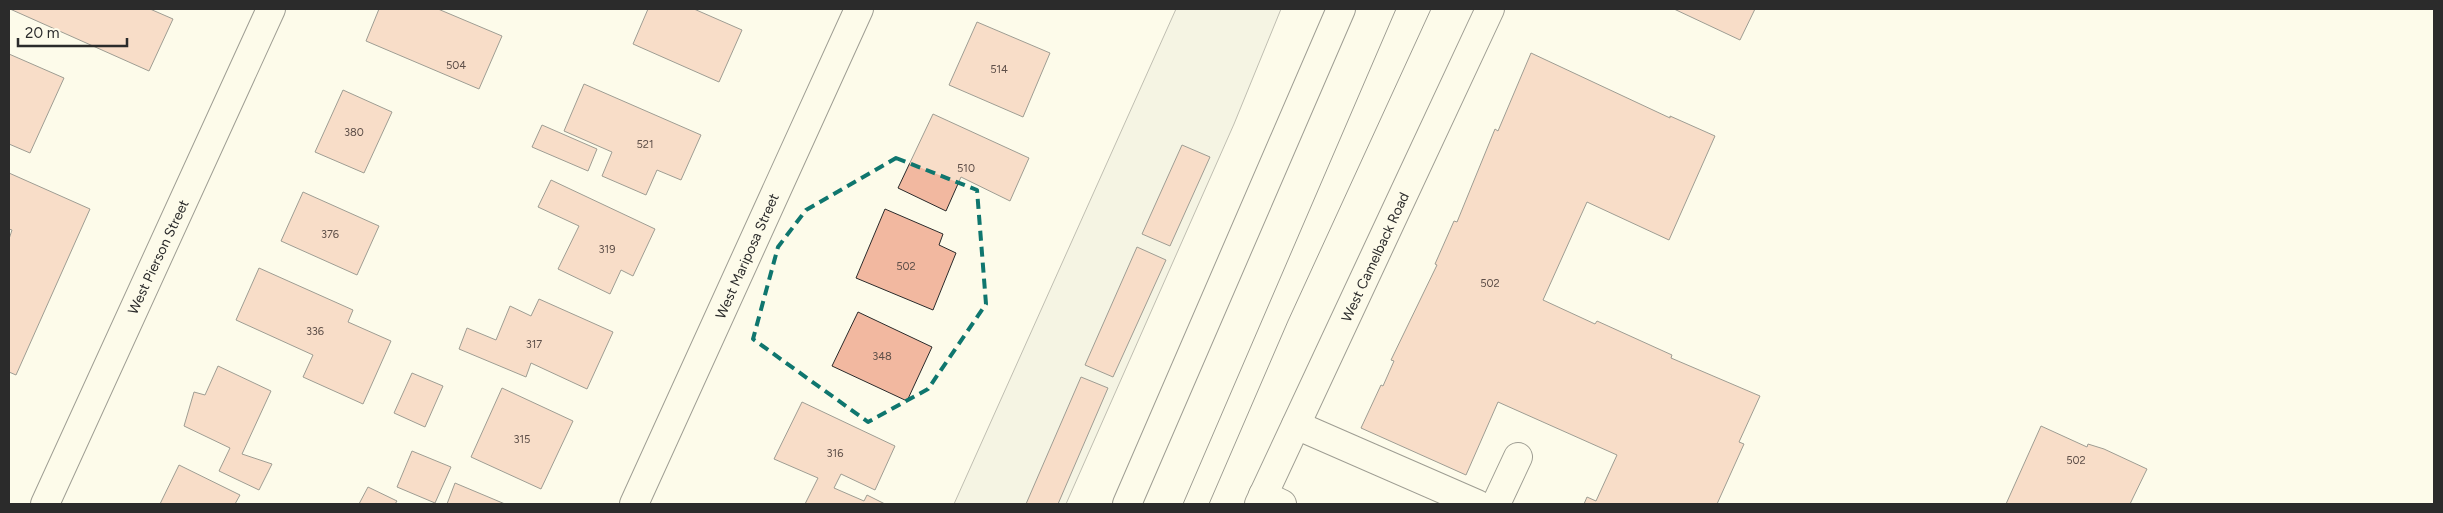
<svg xmlns="http://www.w3.org/2000/svg" width="2443" height="513" font-family="Figtree,sans-serif">
<rect width="100%" height="100%" fill="#fdfbea"/>
<!-- parking -->
<path fill="#eceadb" stroke="#74746e" d="M1176 9H1281L1234 124 1066 504H954Z"/>
<!-- building -->
<path fill="#f2b8a0" stroke="#2b2b2b" d="M10 9H150L173 19 149 71Z
M379 9H438L502 36 479 89 366 41Z
M648 9H694L742 30 719 82 633 44Z
M1674 9H1755L1740 40Z
M977 22 1050 53 1023 117 949 85Z
M1531 53 1670 118V116L1715 136 1669 240 1587 202 1543 300 1595 324 1597 321 1672 355 1671 358 1760 396 1739 442 1744 444 1717 504H1584L1587 497 1596 501 1617 455 1498 402 1466 475 1361 428 1381 385 1383 386 1394 361 1391 360 1437 265 1435 264 1454 221 1457 222 1495 129 1498 131Z
M9 54 64 78 30 153 9 144Z
M584 84 701 135 681 180 657 170 646 195 602 176 612 152 564 131Z
M343 90 392 112 364 173 315 152Z
M933 114 1029 158 1010 201 961 177 946 211 898 188Z
M542 125 597 149 588 171 532 147Z
M1182 145 1210 157 1170 246 1142 234Z
M9 173 90 209 16 375 9 372V239L12 230 9 229Z
M551 180 655 229 633 276 621 270 610 294 558 269 579 226 538 207Z
M303 192 379 226 357 275 281 241Z
M885 209 943 234 939 245 956 253 933 310 856 278Z
M1137 247 1166 260 1113 377 1085 365Z
M259 268 353 310 348 322 391 341 363 404 303 377 313 355 236 320Z
M539 299 613 332 587 389 531 363 526 377 459 349 467 328 496 340 510 306 531 316Z
M858 312 932 347 907 401 832 366Z
M218 366 271 391 242 454 272 464 259 490 219 471 230 448 184 426 194 392 205 395Z
M412 373 443 386 425 427 394 413Z
M1081 377 1108 388 1058 504H1026Z
M502 388 573 421 541 489 471 457Z
M802 402 895 446 875 490 841 474 834 488 864 501 867 495 885 504H805L818 478 774 459Z
M2041 426 2087 447 2088 444 2104 449 2147 469 2130 504H2006Z
M412 451 451 467 435 503 397 487Z
M179 465 240 495 235 504H160Z
M455 483 505 504H447Z
M368 487 397 501 395 504H359Z"/>
<g fill="none" stroke-linecap="round" stroke-linejoin="round">
<defs>
<path id="minor" d="M1296 425 1477 504
M1263 495 1282 504
M45 504 271 9
M634 504 859 9
M1496 504 1518 457"/>
<path id="major" d="M1127 504 1341 9
M1259 504 1490 9"/>
</defs>
<!-- minor casing -->
<use href="#minor" stroke="#2b2b2b" stroke-width="30"/>
<!-- major casing -->
<use href="#major" stroke="#2b2b2b" stroke-width="30"/>
<!-- minor -->
<use href="#minor" stroke="#fdfbea" stroke-width="28"/>
<!-- major -->
<use href="#major" stroke="#fdfbea" stroke-width="28"/>
<!-- tram -->
<path stroke="#2b2b2b" stroke-width="1" d="M1183 504 1396 9
M1209 504 1288 321 1431 9"/>
</g>
<!-- marked area -->
<path d="M0 0H2443V513H0ZM896 158 977 190 986 304 928 389 868 422 753 339 778 247 806 210Z" fill="#fdfbea" fill-opacity=".55" fill-rule="evenodd"/>
<path fill="none" stroke="#0f766e" stroke-width="4" stroke-dasharray="10 6" stroke-linejoin="round" d="M896 158 977 190 986 304 928 389 868 422 753 339 778 247 806 210Z"/>
<g text-anchor="middle" stroke-width="4" stroke-linejoin="round" paint-order="stroke">
<!-- number labels -->
<g font-size="11" fill="#5d4e48">
<text x="456" y="69">504</text>
<text x="999" y="73">514</text>
<text x="354" y="136">380</text>
<text x="645" y="148">521</text>
<text x="966" y="172">510</text>
<text x="330" y="238">376</text>
<text x="607" y="253">319</text>
<text x="906" y="270">502</text>
<text x="1490" y="287">502</text>
<text x="315" y="335">336</text>
<text x="534" y="348">317</text>
<text x="882" y="360">348</text>
<text x="522" y="443">315</text>
<text x="835" y="457">316</text>
<text x="2076" y="464">502</text>
</g>
<!-- street labels -->
<g font-size="14" fill="#2b2b2b" stroke="#fdfbea">
<text transform="translate(747 256) rotate(-66)" y="5">West Mariposa Street</text>
<text transform="translate(158 257) rotate(-65)" y="5">West Pierson Street</text>
<text transform="translate(1375 257) rotate(-65)" y="5">West Camelback Road</text>
</g>
</g>
<!-- border -->
<rect width="2443" height="513" fill="none" stroke="#2b2b2b" stroke-width="20"/>
<!-- scale -->
<path d="M18 38v8h109v-8" fill="none" stroke="#2b2b2b" stroke-width="2.5"/>
<text x="25" y="38" font-size="15" fill="#2b2b2b" stroke="#fdfbea" stroke-width="4" paint-order="stroke">20 m</text>
</svg>
